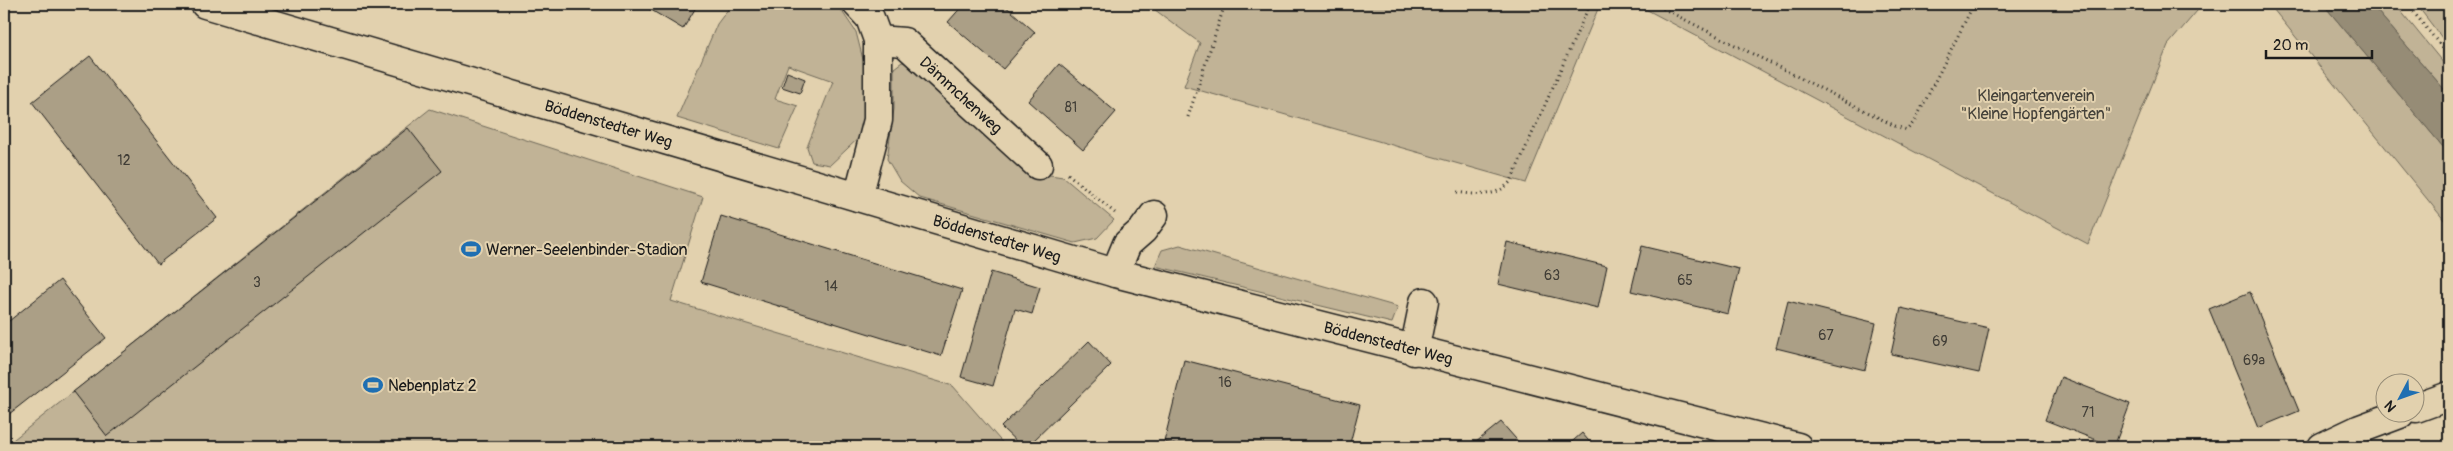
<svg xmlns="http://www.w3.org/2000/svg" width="2453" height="451" font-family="Pangolin,sans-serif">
<rect width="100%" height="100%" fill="#e2d1ae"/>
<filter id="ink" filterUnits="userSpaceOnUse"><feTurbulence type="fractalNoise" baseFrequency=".02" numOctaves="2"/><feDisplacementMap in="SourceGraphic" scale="10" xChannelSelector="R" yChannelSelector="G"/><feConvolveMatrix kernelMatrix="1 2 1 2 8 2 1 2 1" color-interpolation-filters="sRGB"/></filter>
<g filter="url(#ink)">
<!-- green -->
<path fill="#c1b396" stroke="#6e6859" d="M732 4H837L856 32 870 87 865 132 830 165 812 162 807 147 833 81 788 65 775 99 798 106 779 149 677 118 717 24Z
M1147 4H1600L1526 183 1184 86 1200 43Z
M1636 4H2203L2168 45 2088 244Z
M2269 4H2323L2449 154V226Z
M2371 4H2395L2449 70V95Z
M2416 4H2449V47Z
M902 62 915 64 1037 173 1063 177 1114 220 1097 238 1075 243 920 198 900 181 887 159 894 109V68Z
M430 109 703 197 671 301 953 386 1006 447H4Z
M1180 245 1398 307 1392 323 1155 266 1162 250Z"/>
<!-- water -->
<path fill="#968c76" stroke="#655f52" d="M2323 4H2371L2449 95V154Z"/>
<!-- building -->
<path fill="#ab9f86" stroke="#1c1c1c" d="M641 4H698L683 29Z
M964 4H1003L1035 32 1003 69 948 22Z
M90 56 217 218 158 264 32 102Z
M1059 64 1116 112 1083 150 1028 101Z
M787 72 805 79 800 93 782 87Z
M408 128 442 171 107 436 73 392Z
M721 216 962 290 941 356 701 282Z
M1507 242 1607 266 1598 308 1498 284Z
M1642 246 1739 269 1728 314 1631 291Z
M991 272 1040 287 1032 314 1015 309 993 386 961 377Z
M60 280 106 338 4 418V325Z
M2250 292 2299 411 2258 428 2209 309Z
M1788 301 1876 323 1865 370 1776 348Z
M1901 308 1989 328 1979 373 1891 354Z
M1089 341 1111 365 1027 447H1022L1001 427Z
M1184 360 1360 405 1349 447H1185L1164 442Z
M2061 377 2130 404 2114 447 2045 420Z
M1501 422 1523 447H1470Z
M1582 433 1594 447H1566Z"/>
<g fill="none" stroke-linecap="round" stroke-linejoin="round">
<defs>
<g id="minor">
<path id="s1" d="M205 4 1115 273 1798 447"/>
<path d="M857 4 870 18 878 40V120L858 197"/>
<path id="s2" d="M878 40 904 42 1038 165"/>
<path d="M1115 273 1127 244 1143 230 1154 215"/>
<path d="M1414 351 1424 302"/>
<path d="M2416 408 2449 396"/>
<path d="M2322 447 2360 429 2400 414"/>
</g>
</defs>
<!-- minor casing -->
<use href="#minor" stroke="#1c1c1c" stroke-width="31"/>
<!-- path -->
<path stroke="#1c1c1c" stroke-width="3" stroke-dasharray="1 4" stroke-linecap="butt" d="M1654 4 1895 126 1907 130 1915 121 1974 4
M2407 4 2449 56
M1188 117 1225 4
M1068 174 1115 213
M1457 192C1476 195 1497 198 1511 181L1590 4"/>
<!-- minor -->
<use href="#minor" stroke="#e2d1ae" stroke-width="28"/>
</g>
</g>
<!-- icons -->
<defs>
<symbol id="stadium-bare" viewBox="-9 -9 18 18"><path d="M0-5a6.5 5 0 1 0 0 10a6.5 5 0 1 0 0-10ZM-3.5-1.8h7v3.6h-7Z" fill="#1f6fb2" stroke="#e2d1ae" stroke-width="2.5" paint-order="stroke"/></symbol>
</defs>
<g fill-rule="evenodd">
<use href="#stadium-bare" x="457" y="235" width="28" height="28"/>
<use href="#stadium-bare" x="359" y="371" width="28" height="28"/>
</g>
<g text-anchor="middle" stroke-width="4" stroke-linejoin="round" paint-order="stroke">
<!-- number labels -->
<g font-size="14" fill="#403d36">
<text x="1071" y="112">81</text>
<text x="124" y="165">12</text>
<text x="1552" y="280">63</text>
<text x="1685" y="285">65</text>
<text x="257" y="287">3</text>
<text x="831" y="291">14</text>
<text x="1826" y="340">67</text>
<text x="1940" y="346">69</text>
<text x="2254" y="365">69a</text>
<text x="1225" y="387">16</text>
<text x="2088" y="417">71</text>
</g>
<!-- street labels -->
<g font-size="16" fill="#1c1c1c" stroke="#e2d1ae">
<text dy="6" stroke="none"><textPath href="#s2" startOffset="104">Dämmchenweg</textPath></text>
<text dy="6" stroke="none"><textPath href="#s1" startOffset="421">Böddenstedter Weg</textPath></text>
<text dy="6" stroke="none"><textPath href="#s1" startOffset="826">Böddenstedter Weg</textPath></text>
<text dy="6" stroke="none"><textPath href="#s1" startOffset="1231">Böddenstedter Weg</textPath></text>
</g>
<!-- park labels -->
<g font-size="16" fill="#45423a" stroke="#e2d1ae">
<text x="2036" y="101">Kleingartenverein<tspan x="2036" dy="18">"Kleine Hopfengärten"</tspan></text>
</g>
<!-- poi labels -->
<g font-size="16" fill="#1c1c1c" stroke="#e2d1ae" text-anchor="start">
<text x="486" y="255">Werner-Seelenbinder-Stadion</text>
<text x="388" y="391">Nebenplatz 2</text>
</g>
</g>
<!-- margin -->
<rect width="2453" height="451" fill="none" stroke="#e2d1ae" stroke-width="20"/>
<rect x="10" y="10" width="2433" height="431" fill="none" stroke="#1c1c1c" stroke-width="2" filter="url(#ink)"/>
<!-- north arrow -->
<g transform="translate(2400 398) rotate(229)"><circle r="24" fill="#e2d1ae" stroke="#938974"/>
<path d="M0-4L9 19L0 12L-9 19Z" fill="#1f6fb2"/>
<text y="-8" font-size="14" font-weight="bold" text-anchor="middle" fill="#1c1c1c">N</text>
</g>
<!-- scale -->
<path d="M2266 50v8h106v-8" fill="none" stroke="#1c1c1c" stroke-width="2.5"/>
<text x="2273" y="50" font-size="15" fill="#1c1c1c" stroke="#e2d1ae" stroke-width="4" paint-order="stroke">20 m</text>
</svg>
